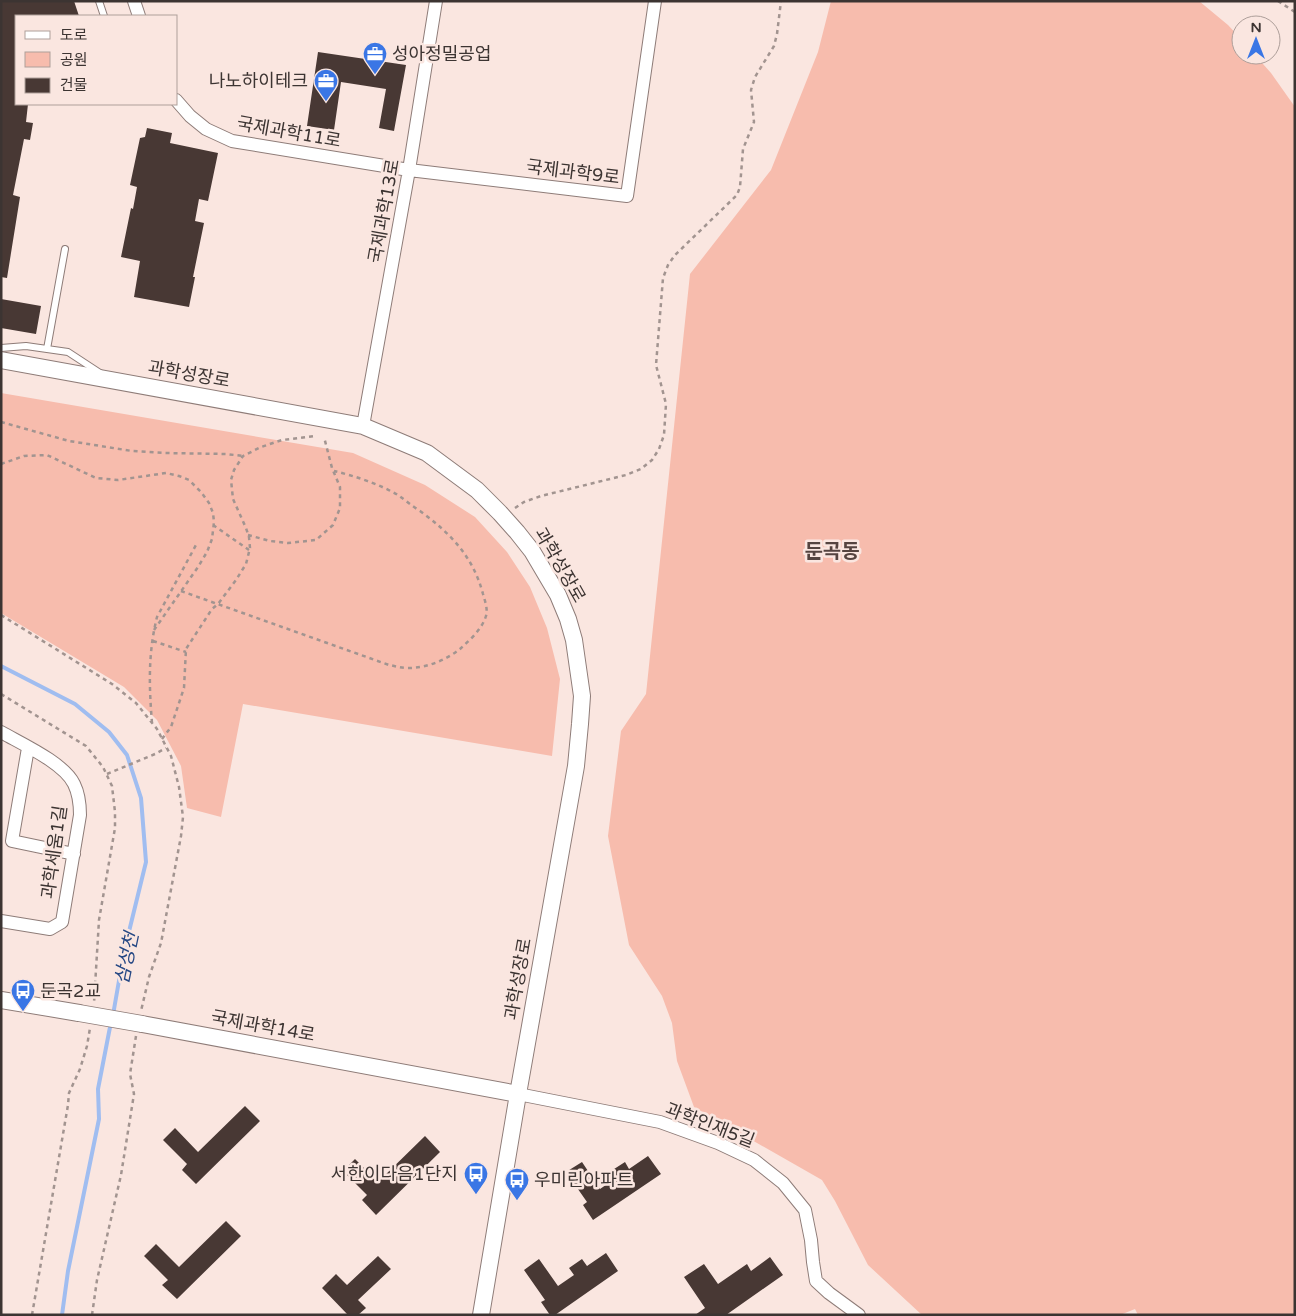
<svg xmlns="http://www.w3.org/2000/svg" width="1296" height="1316" font-family="'Varela Round','Noto Sans KR',sans-serif">
<rect width="100%" height="100%" fill="#fae6e0"/>
<!-- green -->
<path fill="#f7bcad" d="M831 1H1199L1228 25 1241 39V55H1255L1271 73 1295 107V1315H1138L1135 1309 1120 1315H922L868 1265 835 1201 822 1180 694 1107 677 1061 672 1023 662 996 629 945 608 836 621 731 646 694 690 274 771 170 818 52Z
M1 393 353 453 425 485 475 517 507 552 530 587 547 628 560 679 552 756 243 704 221 817 187 808 181 766 157 720 124 687 1 613Z"/>
<g fill="none" stroke-linecap="round" stroke-linejoin="round">
<!-- stream -->
<path stroke="#a0bdf0" stroke-width="4" d="M1 666 75 704 109 732 127 755 141 798 146 862 124 952 113 1015
M62 1315 68 1271 99 1119 98 1089 111 1022"/>
</g>
<!-- building -->
<path fill="#483834" d="M1 1H74L79 16H16V104H28L26 122 33 123 30 140 24 139 13 195 20 197 7 278 1 277Z
M318 52 406 65 394 131 379 128 386 89 341 82 334 130 307 126Z
M147 128 172 133 170 143 218 153 208 201 199 199 195 221 204 223 193 277H195L189 307 134 297 140 261 121 257 131 208 133 209 137 187 130 185 140 138 145 137Z
M1 299 41 306 36 334 1 328Z
M245 1106 260 1121 196 1184 182 1170 187 1164 163 1140 175 1128 198 1152Z
M425 1136 440 1152 376 1215 362 1200 367 1195 343 1171 355 1159 378 1182Z
M648 1156 661 1174 593 1220 583 1205 587 1202 566 1172 582 1162 600 1189 616 1178 611 1171 625 1162 629 1169Z
M226 1221 241 1236 177 1299 162 1285 168 1280 144 1256 156 1244 179 1267Z
M606 1253 618 1271 555 1315H550L541 1302 545 1300 524 1270 539 1259 558 1286 574 1275 569 1268 582 1259 587 1266Z
M378 1256 391 1269 358 1300 366 1308 358 1315H348L322 1288 336 1274 347 1285Z
M770 1257 783 1275 726 1315H695L705 1308 684 1277 704 1264 718 1284 747 1264 751 1271Z"/>
<g fill="none" stroke-linecap="round" stroke-linejoin="round">
<defs>
<path id="service" d="M99 1 104 16
M1 348 26 346 68 352 100 373
M47 349 65 249"/>
<path id="minor" d="M134 1 139 16
M176 100 190 116 206 129 232 141 409 170 627 196 655 1
M363 426 409 170 436 1
M1 732C22 744 64 763 74 784 79 794 80 804 80 815L62 922 50 929 1 921
M28 748 12 841 74 854
M518 1094 660 1122 718 1143 754 1160 783 1183 805 1210 811 1240 813 1262 816 1281 829 1293 859 1315"/>
<path id="tertiary" d="M1 360 363 426 427 453 477 490 500 513 517 532 532 551 558 595 568 619 574 640 582 696 580 724 576 766 518 1094 481 1315
M1 1000 79 1013
M142 1024 518 1094"/>
</defs>
<!-- service casing -->
<use href="#service" stroke="#8e7c78" stroke-width="8"/>
<!-- minor casing -->
<use href="#minor" stroke="#8e7c78" stroke-width="14"/>
<!-- tertiary casing -->
<use href="#tertiary" stroke="#8e7c78" stroke-width="18"/>
<!-- path -->
<path stroke="#a29490" stroke-width="2.5" stroke-dasharray="4 4" stroke-linecap="butt" d="M1278 1 1295 12
M1 422 69 441 132 451 164 453 226 454 243 456
M1 464 24 456 47 455 96 478 118 480 166 473 179 476 189 480 201 492 209 503 213 513 214 522 212 539 207 552 198 567 154 630
M515 508 524 502 541 496 626 475 641 469 652 460 659 449 664 435 666 404 656 365 663 278 668 265 675 255 737 195 740 187 743 149 754 122 751 90 755 77 774 46 777 34 781 1
M213 525 249 550
M248 535 270 541 288 543 316 540 333 525 340 508V487L332 468 324 437
M181 591 389 665C395 666 401 668 408 668 427 668 446 660 460 649 470 640 482 629 486 616 488 609 485 601 483 594 473 556 450 533 420 511 412 506 405 500 398 495 379 484 355 476 334 471
M1 615 112 684 136 703 157 729 171 756 179 787 183 817 181 836 161 943 149 977 141 1011
M153 641 186 652
M1 694 86 746 103 767 112 786 115 812V828L99 920 94 1003
M152 723C149 686 148 653 157 617L196 545
M162 739 171 727 184 688 186 649 212 609 218 604 236 580 246 564 250 548 249 537 246 528 233 499 231 480 234 470 243 456 261 447 282 440 316 436
M107 774 155 754 166 748
M32 1315 68 1105 69 1093 80 1069 87 1046 90 1028
M92 1315 97 1280 121 1175 134 1094 130 1074 136 1036"/>
<!-- service -->
<use href="#service" stroke="#fff" stroke-width="6"/>
<!-- minor -->
<use href="#minor" stroke="#fff" stroke-width="12"/>
<!-- tertiary -->
<use href="#tertiary" stroke="#fff" stroke-width="16"/>
<defs>
<path id="tertiary-bridge" d="M79 1013 142 1024"/>
</defs>
<!-- tertiary-bridge casing -->
<use href="#tertiary-bridge" stroke="#8e7c78" stroke-width="18" stroke-linecap="butt"/>
<!-- tertiary-bridge -->
<use href="#tertiary-bridge" stroke="#fff" stroke-width="16"/>
</g>
<!-- icons -->
<defs>
<symbol id="office-pin" viewBox="-11 -11 22 30"><path d="M0 17L-7.5 6A9.5 9.5 0 1 1 7.5 6Z" fill="#3a76e5" stroke="#fae6e0"/><path d="M-6-3h4V-5.5h4V-3h4V5H-6ZM-1-4.5V-3h2v-1.5ZM-6 0V1H6V0Z" fill="#fff"/></symbol>
<symbol id="bus-pin" viewBox="-11 -11 22 30"><path d="M0 17L-7.5 6A9.5 9.5 0 1 1 7.5 6Z" fill="#3a76e5" stroke="#fae6e0"/><path d="M-5-6H5V4H4V6H2V4H-2V6H-4V4H-5ZM-3.5-4V0h7V-4ZM-3.5 1.2v1.5H-2V1.2ZM2 1.2v1.5H3.5V1.2Z" fill="#fff"/></symbol>
</defs>
<g fill-rule="evenodd">
<use href="#office-pin" x="361" y="40" width="28" height="38"/>
<use href="#office-pin" x="312" y="67" width="28" height="38"/>
<use href="#bus-pin" x="9" y="977" width="28" height="38"/>
<use href="#bus-pin" x="462" y="1160" width="28" height="38"/>
<use href="#bus-pin" x="503" y="1166" width="28" height="38"/>
</g>
<g text-anchor="middle" stroke-width="5" stroke-linejoin="round" paint-order="stroke">
<!-- poi labels -->
<g font-size="18" fill="#3c3432" stroke="#fae6e0" text-anchor="start">
<text x="392" y="60">성아정밀공업</text>
<text x="308" y="87" text-anchor="end">나노하이테크</text>
<text x="40" y="997">둔곡2교</text>
<text x="458" y="1180" text-anchor="end">서한이다음1단지</text>
<text x="534" y="1186">우미린아파트</text>
</g>
<!-- street labels -->
<g font-size="18" fill="#3c3432" stroke="#fae6e0">
<text transform="translate(289 132) rotate(10)" y="6">국제과학11로</text>
<text transform="translate(573 172) rotate(7)" y="6">국제과학9로</text>
<text transform="translate(384 211) rotate(-80)" y="6">국제과학13로</text>
<text transform="translate(189 374) rotate(10)" y="6">과학성장로</text>
<text transform="translate(560 565) rotate(60)" y="6">과학성장로</text>
<text transform="translate(54 852) rotate(-82)" y="6">과학세움1길</text>
<text transform="translate(518 979) rotate(-80)" y="6">과학성장로</text>
<text transform="translate(263 1026) rotate(10)" y="6">국제과학14로</text>
<text transform="translate(710 1125) rotate(21)" y="6">과학인재5길</text>
</g>
<!-- water labels -->
<g font-size="19" font-style="italic" fill="#264884" stroke="#fae6e0">
<text transform="translate(126 958) rotate(-78)" y="7">삼성천</text>
</g>
<!-- quarter labels -->
<g font-size="20" font-weight="bold" fill="#554440" stroke="#fae6e0">
<text x="832" y="558">둔곡동</text>
</g>
</g>
<!-- border -->
<rect width="1296" height="1316" fill="none" stroke="#3c3432" stroke-width="5"/>
<!-- legend -->
<rect x="15" y="15" width="162" height="90" fill="#fae6e0" stroke="#ae9f9a"/>
<rect x="25" y="31" width="25" height="8" fill="#ffffff" stroke="#ae9f9a"/>
<text x="60" y="40" font-size="15" fill="#3c3432">도로</text>
<rect x="25" y="52" width="25" height="15" fill="#f7bcad" stroke="#ae9f9a"/>
<text x="60" y="65" font-size="15" fill="#3c3432">공원</text>
<rect x="25" y="78" width="25" height="15" fill="#483834" stroke="#ae9f9a"/>
<text x="60" y="90" font-size="15" fill="#3c3432">건물</text>
<!-- north arrow -->
<g transform="translate(1256 40)"><circle r="24" fill="#fae6e0" stroke="#ae9f9a"/>
<path d="M0-4L9 19L0 12L-9 19Z" fill="#3a76e5"/>
<text y="-8" font-size="14" font-weight="bold" text-anchor="middle" fill="#3c3432">N</text>
</g>
</svg>
